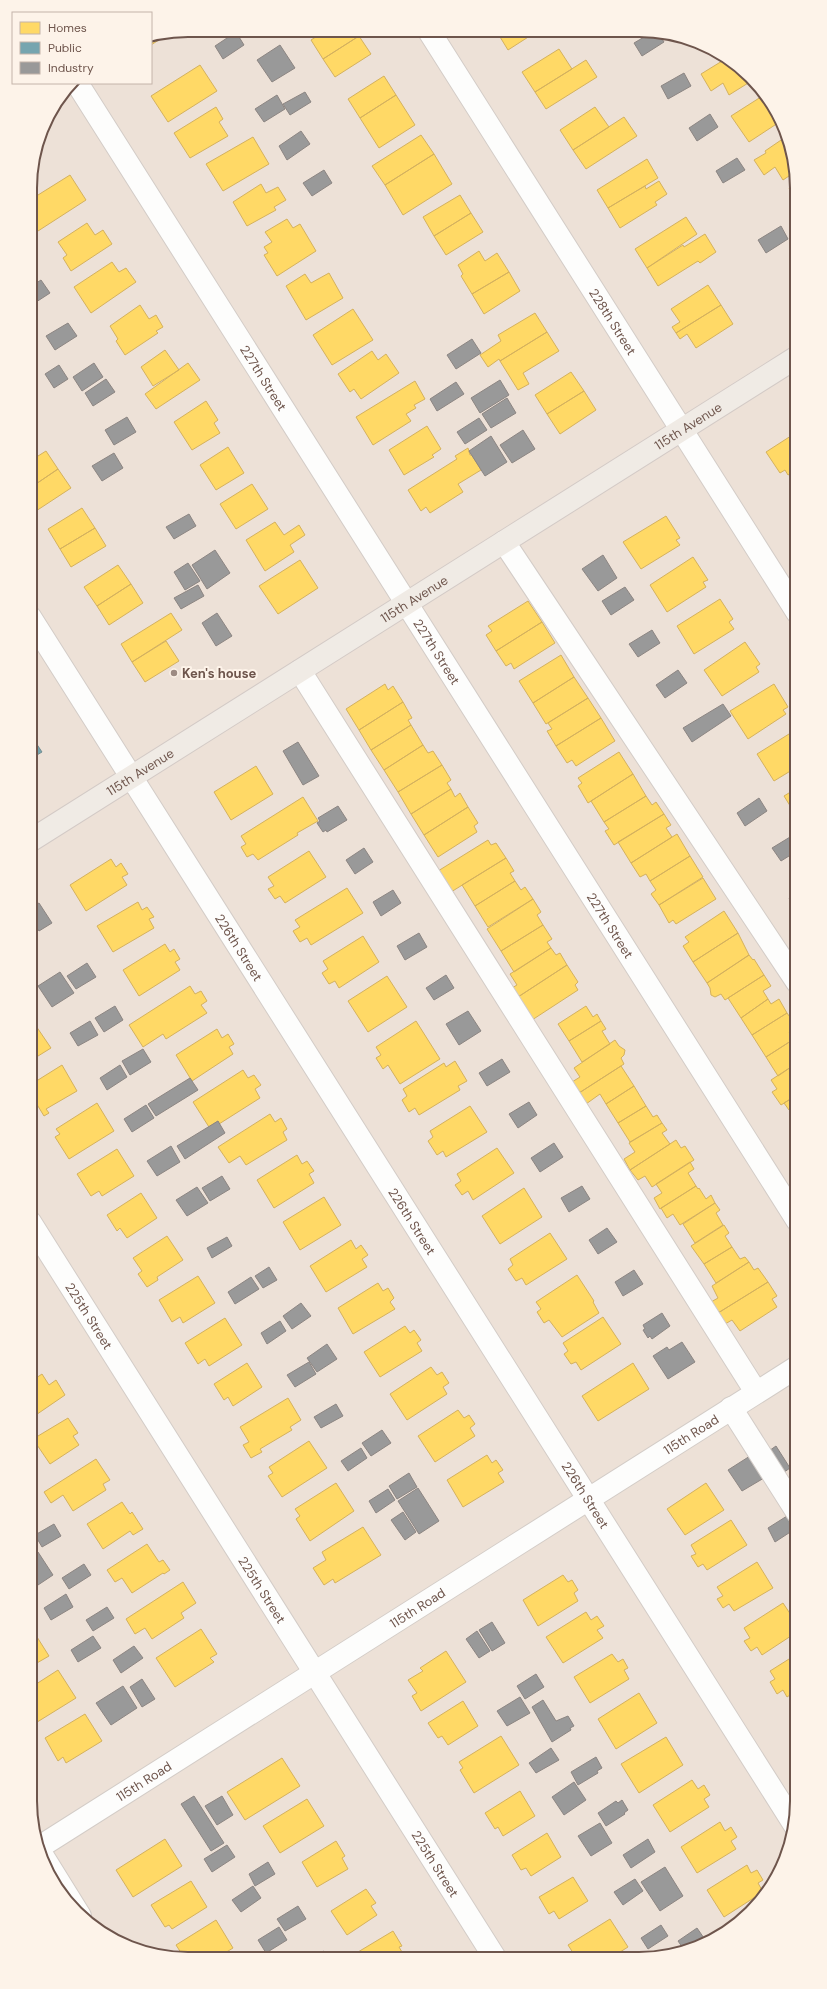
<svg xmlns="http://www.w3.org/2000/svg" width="827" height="1989" font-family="'DM Sans',sans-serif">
<rect width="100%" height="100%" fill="#f4efe9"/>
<!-- residential -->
<path fill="#ede1d7" d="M188 30 670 33 709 46 743 69 776 109 792 147 797 188V1811L785 1861 764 1898 727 1933 680 1954 639 1959 157 1956 118 1943 76 1913 35 1842 30 1801V177L46 118 73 83H151V37Z"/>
<!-- homes -->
<path fill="#ffd966" stroke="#d4b15e" d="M325 31H356L359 36 323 59 311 40Z
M497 32H536L508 50Z
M174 33 166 37 165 36 151 45V37Z
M359 36 371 54 335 77 323 59Z
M559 49 572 69 535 92 522 72Z
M727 58 743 69 753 80 729 95 723 83 711 91 701 74Z
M586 60 597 77 546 109 535 92Z
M200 65 217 91 168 122 151 96Z
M384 76 396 95 360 118 348 99Z
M396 95 415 125 379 148 360 118Z
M764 95 776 109 781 121 749 142 731 116Z
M216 107 223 119 219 122 228 136 190 158 174 133Z
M595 107 609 127 573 150 560 130Z
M624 117 637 136 586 169 573 150Z
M421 135 434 154 385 185 372 166Z
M787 136 792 147 795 172 783 180 775 167 764 175 754 160 766 153 765 151Z
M253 137 269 164 223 191 206 164Z
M434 154 452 184 403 215 385 185Z
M647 159 658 178 608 208 597 190Z
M70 175 86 200 38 231 30 220V200Z
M659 181 667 194 655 202 657 205 620 228 608 208 645 186 646 189Z
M261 184 266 193 278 187 286 200 274 207 276 210 247 226 233 202Z
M796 184 797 188V202L789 188Z
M460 195 471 213 434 236 423 217Z
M471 213 483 232 446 255 434 236Z
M686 217 697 234 647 268 635 249Z
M287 219 293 228 300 224 316 251 277 276 264 255 268 253 264 247 272 242 265 232Z
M87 223 95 235 103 230 112 244 71 271 63 258 67 255 58 242Z
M705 234 716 252 700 263 698 261 658 286 647 268 683 245 684 247Z
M479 251 485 261 497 253 509 272 472 294 461 276 463 274 458 265Z
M112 262 119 272 126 268 136 282 91 313 74 287Z
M509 272 520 291 484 314 472 294Z
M329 273 343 298 306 320 286 286 305 274 311 283Z
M708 285 721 305 676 333 672 327 680 322 671 309Z
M140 305 149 319 156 315 163 327 156 331 158 333 125 355 116 341 118 339 110 326Z
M721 305 733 324 696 348 687 334 680 339 676 333Z
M353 309 373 340 332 365 313 335Z
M535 313 547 332 500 361 499 359 488 367 480 355 501 341 498 335Z
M547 332 559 351 523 373 529 384 518 390 500 361Z
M165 350 179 370 153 386 141 367Z
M372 351 378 360 386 354 399 373 361 399 354 389 350 392 338 374Z
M188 363 200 380 156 409 145 394Z
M571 372 584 391 547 414 535 395Z
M415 381 425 399 414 405 416 408 406 414 411 421 373 445 356 417Z
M584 391 596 410 560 434 547 414Z
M206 401 218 420 214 423 220 433 192 450 174 422Z
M427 426 441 449 432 455 434 457 404 475 389 450Z
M797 432V470L788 475 785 470 780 473 766 452Z
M228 447 244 473 216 490 200 465Z
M468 448 470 455H472L481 470 458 484 463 492 430 513 426 507 421 511 408 490 457 459 455 456Z
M46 451 58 469 30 488V461Z
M58 469 71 488 36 511 30 502V488Z
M252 484 268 509 236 529 220 504Z
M82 508 95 528 60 549 48 529Z
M666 516 680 538 676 540 680 545 641 569 623 542Z
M275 522 284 535 299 525 305 535 290 545 294 552 265 571 246 540Z
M95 528 106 546 71 567 60 549Z
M693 557 708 580 703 582 706 587 667 612 650 585Z
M300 560 318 588 278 614 259 586Z
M118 565 131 584 97 606 84 587Z
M131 584 143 603 109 625 97 606Z
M720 599 733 619 729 622 734 629 694 654 677 626Z
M528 601 542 622 496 651 486 635 492 631 488 626Z
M171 613 182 630 132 662 121 644Z
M542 622 555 643 514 669 511 663 506 666 496 651Z
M166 641 179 661 145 682 132 662Z
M745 642 760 664 756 667 759 672 722 696 704 670Z
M561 655 574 677 533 703 519 681Z
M574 677 588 698 546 724 533 703Z
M385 684 388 690 393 686 403 702 359 730 346 709Z
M774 684 788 707 783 710 786 714 748 739 730 711Z
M588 698 601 718 556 746 547 731 552 729 548 723Z
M403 702 412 718 408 720 411 725 371 750 359 730Z
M601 718 615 741 576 766 572 760 567 763 556 746Z
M411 725 423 745 384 770 371 750Z
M797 729V767L774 781 757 754Z
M423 745 428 753 433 751 442 765 398 792 384 770Z
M619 752 633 774 588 803 578 786 582 783 578 778Z
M442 765 451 780 447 783 451 789 411 814 398 792Z
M256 766 273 794 231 820 214 792Z
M633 774 646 796 604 822 591 801Z
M797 788V817L784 796Z
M451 789 455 797 460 793 468 807 424 835 411 814Z
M646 796 652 805 656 802 664 814 614 845 605 831 609 829 604 822Z
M303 797 318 821 297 833 298 835 258 860 253 854 247 857 241 847 246 844 241 836Z
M468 807 478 823 474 826 477 832 438 857 424 835Z
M664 814 671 825 666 828 672 837 631 863 618 842Z
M677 834 690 856 650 881 646 874 640 877 631 863Z
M488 840 491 845 496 843 506 858 451 892 438 871Z
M309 851 326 877 285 903 280 896 275 899 268 889 274 886 268 877Z
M690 856 703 877 659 905 651 894 656 890 650 881Z
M506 858 514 871 510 873 515 881 475 906 462 885Z
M111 859 116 867 121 863 128 874 122 877 127 885 86 911 70 885Z
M703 878 716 899 676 924 673 920 669 923 659 905Z
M515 881 521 890 525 887 533 899 488 927 475 906Z
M347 888 363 913 311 945 307 938 300 942 293 931 300 927 295 920Z
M533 899 541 912 537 915 543 925 501 951 487 929Z
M138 902 142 910 147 907 154 917 149 919 154 928 113 952 97 926Z
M724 911 738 933 693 962 683 946 689 942 685 937Z
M543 925 552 939 547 942 551 948 514 972 501 951Z
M738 933 749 955 707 983 693 962Z
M363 936 379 962 339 988 335 981 329 984 322 973 328 969 323 961Z
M165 944 170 952 174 949 180 959 175 962 180 970 139 996 123 970Z
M551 948 556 955 560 953 567 965 518 997 512 988 517 985 510 974Z
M749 955 753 960 754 959 764 975 725 1000 721 994 715 997 711 995 710 988 707 983Z
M567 965 578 982 575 985 578 990 532 1020 518 997Z
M764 975 771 986 763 991 768 999 741 1018 728 998Z
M387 976 407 1007 368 1032 348 1001Z
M190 986 195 994 201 991 207 1001 201 1005 207 1013 166 1039 163 1034 143 1047 129 1025Z
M768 999 771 1004 779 999 787 1013 752 1035 741 1018Z
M586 1006 593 1017 597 1014 601 1021 569 1041 558 1024Z
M787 1013 797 1027 789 1032 794 1039 766 1057 752 1035Z
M416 1021 440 1059 400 1084 388 1065 383 1069 376 1058 381 1055 376 1047Z
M601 1021 606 1029 602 1031 610 1044 582 1062 569 1041Z
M34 1023 51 1048 30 1061V1026Z
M217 1029 222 1038 228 1034 234 1044 229 1047 233 1054 192 1081 176 1055Z
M794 1039 797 1044V1063L778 1076 766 1057Z
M615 1040 619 1046 625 1050 624 1055 621 1058 624 1064 579 1093 572 1082 580 1077 574 1068Z
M455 1061 467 1081 458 1086 460 1090 419 1115 415 1108 409 1112 402 1100 407 1096 403 1089 444 1063 446 1067Z
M797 1063V1095L781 1105 772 1092 777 1089 771 1080Z
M62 1065 77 1091 46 1109 49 1113 44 1116 30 1093V1085Z
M621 1066 634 1086 606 1104 600 1094 586 1104 579 1093Z
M243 1070 248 1078 254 1075 261 1085 255 1089 260 1098 219 1124 218 1121 209 1127 193 1102Z
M634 1086 646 1106 618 1123 606 1104Z
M797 1095V1108L795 1106 789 1110 784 1103Z
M97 1103 114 1131 69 1159 55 1137 60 1134 56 1129Z
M470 1106 487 1132 446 1157 443 1151 437 1155 428 1141 433 1137 430 1131Z
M646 1106 653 1117 657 1115 662 1123 630 1142 618 1123Z
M270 1114 275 1122 281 1118 287 1129 283 1132 287 1140 246 1165 240 1156 229 1163 218 1147Z
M662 1123 667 1130 662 1133 670 1144 630 1170 624 1159 635 1152 629 1143Z
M676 1140 681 1148 685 1146 694 1160 652 1187 645 1176 638 1180 630 1170Z
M497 1148 514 1173 473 1200 468 1191 462 1195 455 1185 461 1181 457 1174Z
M117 1149 134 1176 102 1196 99 1191 91 1196 77 1174Z
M297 1155 302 1164 307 1161 314 1171 309 1174 314 1183 274 1208 257 1180Z
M690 1162 694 1169 688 1173 696 1186 660 1209 654 1198 662 1193 656 1184Z
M696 1186 698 1189 699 1188 706 1199 711 1195 715 1203 680 1225 673 1214 667 1218 661 1208Z
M524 1188 542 1217 500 1244 482 1216Z
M141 1193 157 1218 127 1238 120 1228 117 1231 107 1215Z
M324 1197 341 1225 300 1250 283 1222Z
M715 1203 720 1210 716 1213 723 1225 695 1243 683 1224Z
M724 1225 729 1233 725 1236 732 1247 704 1264 691 1246Z
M550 1233 567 1259 526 1285 522 1278 516 1281 508 1269 513 1265 510 1259Z
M167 1236 183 1260 157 1277 158 1280 147 1287 138 1274 142 1271 133 1258Z
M351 1240 356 1249 361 1245 368 1255 362 1259 367 1267 326 1292 310 1266Z
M732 1247 740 1259 745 1257 749 1262 716 1283 704 1264Z
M749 1262 754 1270 758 1268 768 1282 718 1313 711 1302 718 1298 712 1286Z
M577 1275 594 1301 593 1302 599 1313 562 1337 549 1320 544 1323 537 1312 541 1309 536 1302Z
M198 1276 215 1303 183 1323 180 1317 172 1322 159 1300Z
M768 1282 777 1296 772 1299 777 1307 740 1331 732 1320 725 1324 718 1313Z
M378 1283 383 1291 388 1288 394 1298 390 1302 395 1309 353 1334 338 1308Z
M603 1317 621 1344 581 1370 576 1362 571 1364 564 1354 568 1351 563 1343Z
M225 1318 242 1345 209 1366 205 1359 198 1364 185 1343Z
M405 1326 410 1333 414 1330 421 1340 417 1343 422 1351 380 1377 364 1352Z
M247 1363 262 1387 233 1406 228 1397 224 1400 214 1384Z
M633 1363 649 1389 598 1421 582 1396Z
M431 1367 437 1375 442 1372 449 1383 443 1387 447 1394 407 1420 390 1394Z
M42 1374 49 1385 56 1380 65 1395 30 1419V1382Z
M288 1398 301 1420 290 1427 292 1430 260 1449 262 1452 251 1458 243 1445 249 1442 240 1427Z
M458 1410 464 1418 469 1415 475 1424 470 1428 475 1436 435 1462 418 1436Z
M68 1418 78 1433 73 1436 79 1445 50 1464 33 1439Z
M309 1441 327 1468 282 1497 268 1476 273 1473 269 1467Z
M487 1455 492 1463 496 1460 503 1470 498 1473 504 1482 463 1507 447 1480Z
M96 1459 110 1480 103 1484 106 1490 73 1511 63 1495 51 1503 44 1492Z
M336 1483 354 1511 310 1541 296 1519 300 1516 295 1509Z
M706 1483 724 1510 685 1535 667 1509Z
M122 1502 130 1514 132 1512 143 1529 133 1535 130 1531 103 1549 87 1524Z
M731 1520 747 1545 707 1570 703 1564 698 1567 691 1556 696 1554 691 1545Z
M363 1527 381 1555 335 1583 333 1579 324 1585 313 1568 326 1560 322 1552Z
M147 1544 159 1562 163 1560 170 1570 164 1574 163 1573 132 1593 122 1578 115 1582 107 1570Z
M757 1562 773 1588 734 1611 729 1604 723 1608 717 1599 723 1596 717 1587Z
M563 1575 568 1582 572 1580 578 1590 574 1593 578 1601 538 1626 523 1600Z
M183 1582 196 1603 181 1613 184 1618 152 1639 145 1628 135 1634 126 1619Z
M783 1603 797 1624V1632L762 1655 757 1647 751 1651 744 1641 750 1638 744 1628Z
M586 1612 591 1620 597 1616 604 1626 597 1630 603 1638 563 1663 546 1637Z
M32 1629 49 1656 30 1667V1630Z
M201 1629 217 1654 210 1658 214 1662 175 1687 156 1658Z
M446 1651 466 1682 421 1711 412 1696 417 1693 408 1680 423 1671 420 1668Z
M612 1654 618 1662 623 1659 628 1668 624 1670 629 1679 590 1703 574 1677Z
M797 1654V1707L790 1695 787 1697 783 1690 777 1694 770 1682 775 1679 770 1671Z
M58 1670 76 1698 34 1724 30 1718V1688Z
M639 1693 657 1723 616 1749 598 1719Z
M463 1701 478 1726 448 1745 442 1736 438 1738 428 1723Z
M85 1714 102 1741 66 1763 63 1757 58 1761 45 1738Z
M501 1736 519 1765 474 1793 460 1770 463 1768 459 1762Z
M666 1737 683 1765 639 1793 621 1764Z
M282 1758 300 1786 245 1820 227 1792Z
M692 1780 698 1789 704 1785 710 1795 704 1799 709 1807 670 1832 653 1805Z
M520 1791 535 1816 503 1836 498 1827 495 1829 485 1813Z
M307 1799 324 1826 280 1853 263 1826Z
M720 1822 725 1831 731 1827 737 1837 731 1841 736 1849 697 1873 681 1847Z
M547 1833 561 1857 531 1876 526 1868 521 1870 512 1855Z
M165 1839 182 1866 133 1897 116 1870Z
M336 1841 345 1856 342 1858 348 1869 317 1887 302 1862Z
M747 1865 751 1873 757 1870 763 1880 758 1883 763 1892 724 1917 707 1890Z
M573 1877 588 1901 559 1919 554 1911 549 1914 539 1897Z
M191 1881 207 1907 172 1929 169 1925 165 1927 151 1905Z
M366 1889 376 1903 371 1906 377 1915 347 1935 331 1911Z
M610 1919 628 1947 609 1959H577L568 1945Z
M216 1920 233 1948 220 1956H183L176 1945Z
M393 1931 402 1946 399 1947 405 1957H361L358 1952Z"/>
<!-- public -->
<path fill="#76a5af" stroke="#748d91" d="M30 734 42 752 30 759Z"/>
<!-- industry -->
<path fill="#999" stroke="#8c8582" d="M236 32 244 45 223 59 215 46Z
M651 33H658L664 42 642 56 634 43Z
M280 45 295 68 272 82 257 60Z
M684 73 691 86 668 99 661 86Z
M305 92 311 102 290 115 283 104Z
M277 95 285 109 264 122 255 109Z
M710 114 718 127 697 141 689 128Z
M301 131 310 144 287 160 279 146Z
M737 158 745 170 723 183 716 171Z
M324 170 332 183 312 196 303 183Z
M781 226 788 239 766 253 758 240Z
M41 280 50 293 30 306V287Z
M68 323 77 336 55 350 46 336Z
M472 339 481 353 456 369 447 355Z
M94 363 103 377 82 391 73 377Z
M59 365 68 379 54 388 45 374Z
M106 379 115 392 93 406 85 393Z
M500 380 509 395 480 413 471 398Z
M456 382 464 394 437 411 430 399Z
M507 398 516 413 491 428 482 414Z
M127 417 136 432 114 445 105 430Z
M479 418 487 430 465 444 457 432Z
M523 430 535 449 512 463 500 445Z
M491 436 507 462 485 476 469 451Z
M114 453 123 468 102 481 92 466Z
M189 514 196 526 174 539 166 527Z
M215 550 230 573 207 589 192 565Z
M603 555 617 578 598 591 582 569Z
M188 563 200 581 185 590 174 572Z
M198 585 204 596 181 609 174 598Z
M625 587 634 600 611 615 602 601Z
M217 613 232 636 216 646 202 623Z
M652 630 660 643 638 657 629 644Z
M678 670 687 683 665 698 656 685Z
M723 704 731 716 692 742 683 728Z
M298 742 319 776 303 785 283 751Z
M759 798 767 811 745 826 737 813Z
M338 806 347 820 327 832 326 830 323 832 317 823 320 821 318 818Z
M795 834 797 851 781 861 772 848Z
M364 848 373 862 355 874 346 860Z
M393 890 401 903 381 916 373 902Z
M797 893V910L789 898Z
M39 903 52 923 39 931 30 918V908Z
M30 922 36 931 30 934Z
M419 933 427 947 405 960 397 946Z
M87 963 96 977 76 989 67 976Z
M60 972 74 993 52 1007 38 986Z
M446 975 454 988 434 1000 426 988Z
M115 1006 123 1020 104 1032 95 1018Z
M468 1011 481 1031 459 1045 446 1024Z
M90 1021 98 1035 78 1046 70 1033Z
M143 1049 151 1062 130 1075 122 1061Z
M502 1059 510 1072 487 1086 479 1073Z
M120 1065 127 1077 107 1090 100 1078Z
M190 1078 198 1090 156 1116 148 1104Z
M529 1102 537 1115 518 1128 509 1114Z
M146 1105 154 1118 132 1132 124 1119Z
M218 1121 225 1133 185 1159 177 1146Z
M554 1143 563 1157 540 1172 531 1158Z
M171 1146 180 1162 157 1176 147 1161Z
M222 1176 230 1189 210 1201 202 1188Z
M582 1186 590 1199 569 1212 561 1198Z
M197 1187 208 1203 187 1216 176 1200Z
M607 1228 617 1242 598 1254 589 1240Z
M227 1237 232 1246 212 1258 207 1248Z
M269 1267 277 1280 263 1288 255 1276Z
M634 1270 643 1284 623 1296 615 1282Z
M251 1277 259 1289 235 1304 228 1292Z
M301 1303 311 1316 292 1329 283 1316Z
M662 1313 670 1326 652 1339 650 1336 648 1338 643 1330 645 1329 643 1325Z
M280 1321 286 1331 267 1344 261 1333Z
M682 1342 695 1362 668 1379 653 1356 667 1347 669 1350Z
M327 1344 337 1359 317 1372 307 1358Z
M309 1362 316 1374 295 1387 287 1375Z
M336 1404 343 1416 321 1428 314 1417Z
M382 1430 391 1443 371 1456 362 1443Z
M776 1446 790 1468 780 1475 766 1453Z
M361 1448 367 1458 348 1471 341 1461Z
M750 1456 764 1478 742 1491 728 1470Z
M409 1473 417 1487 397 1499 389 1486Z
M30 1481 36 1491 30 1495Z
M418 1488 439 1521 419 1534 398 1501Z
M388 1489 395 1500 376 1513 369 1501Z
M403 1512 416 1532 405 1540 391 1520Z
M787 1516 795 1529 775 1542 768 1528Z
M54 1524 61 1536 42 1547 35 1535Z
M38 1552 53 1575 32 1589 30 1587V1558Z
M84 1564 91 1575 69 1589 62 1578Z
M66 1594 73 1607 51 1620 44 1608Z
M107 1607 114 1618 93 1631 86 1620Z
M492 1622 505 1643 492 1651 479 1630Z
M477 1631 490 1651 479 1658 466 1639Z
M93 1636 101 1648 78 1662 71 1650Z
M134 1646 143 1658 121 1673 113 1660Z
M536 1674 544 1687 525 1699 517 1686Z
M142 1679 155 1699 142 1707 130 1687Z
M123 1686 137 1708 111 1725 96 1703Z
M520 1697 530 1713 507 1726 497 1711Z
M543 1700 556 1721 568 1716 574 1726 570 1728 571 1730 552 1742 532 1707Z
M551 1748 559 1760 536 1773 529 1763Z
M596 1757 602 1768 597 1771 598 1773 578 1785 571 1772Z
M574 1782 586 1800 564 1815 552 1797Z
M194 1796 224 1843 211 1851 181 1804Z
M222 1796 233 1815 217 1825 205 1806Z
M622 1800 628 1810 624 1813 625 1814 606 1826 598 1813 616 1801 618 1803Z
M600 1823 612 1843 591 1856 578 1836Z
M648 1839 655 1852 631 1868 623 1855Z
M227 1845 235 1857 212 1872 204 1859Z
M268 1862 275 1874 255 1886 249 1874Z
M665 1867 683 1896 660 1911 641 1882Z
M635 1879 643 1891 623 1905 614 1892Z
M253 1886 261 1898 241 1912 232 1900Z
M298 1906 306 1919 285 1931 277 1919Z
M661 1925 668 1936 648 1949 641 1938Z
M279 1927 287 1940 266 1953 258 1940Z
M697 1928 706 1941 685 1951 678 1941Z
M324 1951 328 1957H314Z"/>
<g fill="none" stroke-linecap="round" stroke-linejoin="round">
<defs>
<g id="minor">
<path id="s1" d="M429 31 797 612"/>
<path id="s2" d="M77 83 797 1220"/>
<path d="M504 542 797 982"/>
<path id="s3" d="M30 617 794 1824"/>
<path d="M300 671 756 1392"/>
<path id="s4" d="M30 1222 495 1958"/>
<path d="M731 1408 797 1512"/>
<path id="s5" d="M38 1848 797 1367"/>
<path d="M39 1850 80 1916"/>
</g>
<g id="major">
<path id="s6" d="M30 841 797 357"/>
</g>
</defs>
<!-- minor casing -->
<use href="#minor" stroke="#d3ccc7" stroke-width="24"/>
<!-- major casing -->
<use href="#major" stroke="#d3cac6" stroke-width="24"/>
<!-- minor -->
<use href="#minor" stroke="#fdfdfc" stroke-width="22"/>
<!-- major -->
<use href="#major" stroke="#f0ebe5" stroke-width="22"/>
</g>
<!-- markers -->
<circle fill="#9d8b83" stroke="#fdf3e9" stroke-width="1.5" cx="174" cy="673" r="4"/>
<g text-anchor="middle" stroke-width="4" stroke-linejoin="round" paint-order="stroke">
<!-- street labels -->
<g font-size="13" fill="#6e554c" stroke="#fdf3e9">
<text dy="5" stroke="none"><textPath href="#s1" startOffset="344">228th Street</textPath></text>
<text dy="5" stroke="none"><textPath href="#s2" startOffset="349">227th Street</textPath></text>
<text dy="5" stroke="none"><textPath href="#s6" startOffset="778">115th Avenue</textPath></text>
<text dy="5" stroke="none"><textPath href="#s6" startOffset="454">115th Avenue</textPath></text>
<text dy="5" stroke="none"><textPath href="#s2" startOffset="673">227th Street</textPath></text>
<text dy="5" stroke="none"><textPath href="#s6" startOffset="130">115th Avenue</textPath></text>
<text dy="5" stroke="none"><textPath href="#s2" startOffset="997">227th Street</textPath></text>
<text dy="5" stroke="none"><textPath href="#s3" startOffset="391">226th Street</textPath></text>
<text dy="5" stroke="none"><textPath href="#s3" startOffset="715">226th Street</textPath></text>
<text dy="5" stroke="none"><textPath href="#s4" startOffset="111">225th Street</textPath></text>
<text dy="5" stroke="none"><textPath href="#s5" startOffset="773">115th Road</textPath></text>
<text dy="5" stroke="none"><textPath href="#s3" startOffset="1039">226th Street</textPath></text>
<text dy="5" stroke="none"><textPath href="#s4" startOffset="435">225th Street</textPath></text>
<text dy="5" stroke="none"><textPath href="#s5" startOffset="449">115th Road</textPath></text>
<text dy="5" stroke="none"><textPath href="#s5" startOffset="125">115th Road</textPath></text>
<text dy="5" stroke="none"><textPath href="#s4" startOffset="759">225th Street</textPath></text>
</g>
<!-- poi labels -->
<g font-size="13" font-weight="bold" fill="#6e554c" stroke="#fdf3e9" text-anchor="start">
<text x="182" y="678">Ken's house</text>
</g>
</g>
<!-- crop -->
<path d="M0 0H827V1989H0ZM188 37H639A151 151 0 0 1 790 188V1801A151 151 0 0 1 639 1952H188A151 151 0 0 1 37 1801V188A151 151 0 0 1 188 37Z" fill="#fdf3e9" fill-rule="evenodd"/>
<path fill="none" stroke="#6e554c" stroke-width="2" d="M188 37H639A151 151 0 0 1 790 188V1801A151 151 0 0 1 639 1952H188A151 151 0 0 1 37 1801V188A151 151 0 0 1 188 37Z"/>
<!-- legend -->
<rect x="12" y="12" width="140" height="72" fill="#fdf3e9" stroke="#c4b4aa"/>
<rect x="20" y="22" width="20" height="12" fill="#ffd966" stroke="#c4b4aa"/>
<text x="48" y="32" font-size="12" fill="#6e554c">Homes</text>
<rect x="20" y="42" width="20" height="12" fill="#76a5af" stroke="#c4b4aa"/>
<text x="48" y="52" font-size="12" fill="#6e554c">Public</text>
<rect x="20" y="62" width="20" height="12" fill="#999999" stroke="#c4b4aa"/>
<text x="48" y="72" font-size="12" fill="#6e554c">Industry</text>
</svg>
